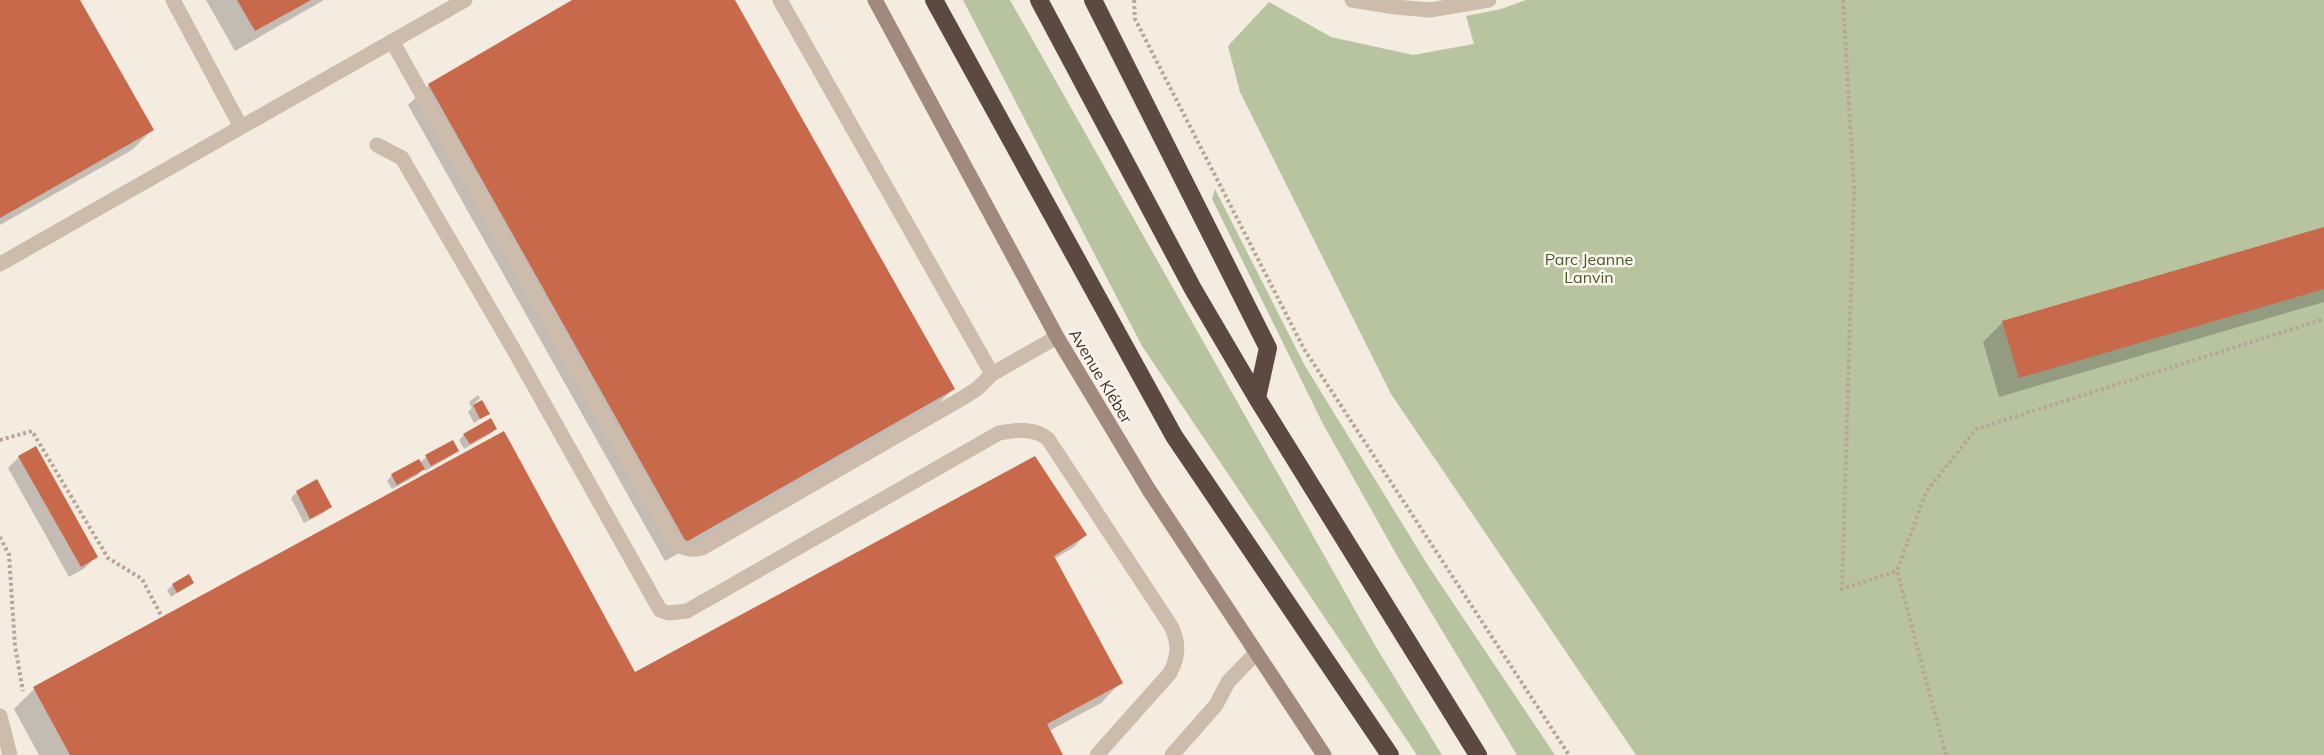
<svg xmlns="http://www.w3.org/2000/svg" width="2324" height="755" font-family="Mulish,sans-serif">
<rect width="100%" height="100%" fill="#f4ebe1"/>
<!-- green -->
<path fill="#b8c4a0" d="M963 0H1010L1376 647 1442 755H1417L1142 346Z
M1526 0H2324V755H1636L1391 394 1240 92 1228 46 1269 2 1331 37 1413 55 1474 44 1466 16 1501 9Z
M1215 189 1305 366 1429 567 1555 755H1517L1399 559 1323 424 1212 199Z"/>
<!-- shadow -->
<path fill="#0003" d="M0 0H79L153 129 132 150 0 225Z
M206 0H324L235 51Z
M575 0H734L953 389 933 409 665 561 408 105 429 85Z
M2324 228V302L1999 397 1983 342 2003 322Z
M478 395 480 398 472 406 482 402 488 414 474 423 468 412 472 408 469 402Z
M495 429 490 434 464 449 459 440 464 435Z
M457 451 451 456 425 471 424 468 418 475 392 489 387 481 392 475 420 463 426 457Z
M19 457 96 557 85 568 69 577 8 468Z
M316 482 330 507 325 512 304 523 291 498 297 492Z
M1085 535 1074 547 1054 559 1121 682 1101 703 1049 731 1062 755H39L14 709 34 689 635 674Z
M192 583 171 597 167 590 173 585Z"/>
<!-- building -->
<path fill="#c8694b" d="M0 0H80L154 130 0 218Z
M237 0H311L255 31Z
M572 0H735L955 389 686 542 428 84Z
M2324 227V289L2019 378 2002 321Z
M482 400 490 414 480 419 473 405Z
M491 418 497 429 470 444 463 434Z
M504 431 635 672 1035 456 1087 535 1054 556 1123 683 1047 724 1063 755H70L33 687Z
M453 440 459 451 431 466 425 455Z
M36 446 98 557 81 567 18 456Z
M419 459 425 469 397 485 391 474Z
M317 479 332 507 310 519 296 491Z
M189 574 194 583 177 593 172 584Z"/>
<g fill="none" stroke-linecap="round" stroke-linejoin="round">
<!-- path -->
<path stroke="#b9a596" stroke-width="4" stroke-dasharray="3 3" stroke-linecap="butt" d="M1134 0 1135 19 1304 349 1569 755
M1843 0 1854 189 1842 589 1897 571
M0 440 32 431 108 558 142 579 162 617
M0 537 9 555 15 646 23 691
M1946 755 1897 571 1926 492 1976 429 2324 319"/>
<!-- lane -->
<path stroke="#cdbbac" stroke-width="15" d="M173 0 241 127
M392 41 670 535C679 547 686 552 702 548L966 396 978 388 992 374 780 0
M377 145 402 158 515 352 660 610 668 613 687 611 999 433C1017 430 1034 427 1048 439L1171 626C1179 643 1179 655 1170 673L1097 755
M0 264 465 0
M992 374 1057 337
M0 716 10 755
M1172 755 1216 705 1228 682 1256 653"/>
<!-- street -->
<path stroke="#cdbbac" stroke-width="15" d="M1352 0 1395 7 1430 10 1489 0"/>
<!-- secondary -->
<path stroke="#a18a7d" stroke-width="15" d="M875 0 1057 337 1149 490 1324 755"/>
<!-- highway -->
<path stroke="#5c4a42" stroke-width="18" d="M934 0 1174 436 1390 755
M1039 0 1193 289 1257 398 1478 755
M1093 0 1268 348 1257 398"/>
</g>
<g text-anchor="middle" stroke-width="5" stroke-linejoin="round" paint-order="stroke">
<!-- park labels -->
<g font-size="16" fill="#4a5a2e" stroke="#fbf5ee">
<text x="1589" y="265">Parc Jeanne<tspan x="1589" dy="18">Lanvin</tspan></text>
</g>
<!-- street labels -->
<g font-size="16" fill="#3b302b" stroke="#fbf5ee">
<text transform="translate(1101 376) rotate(59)" y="6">Avenue Kléber</text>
</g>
</g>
</svg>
